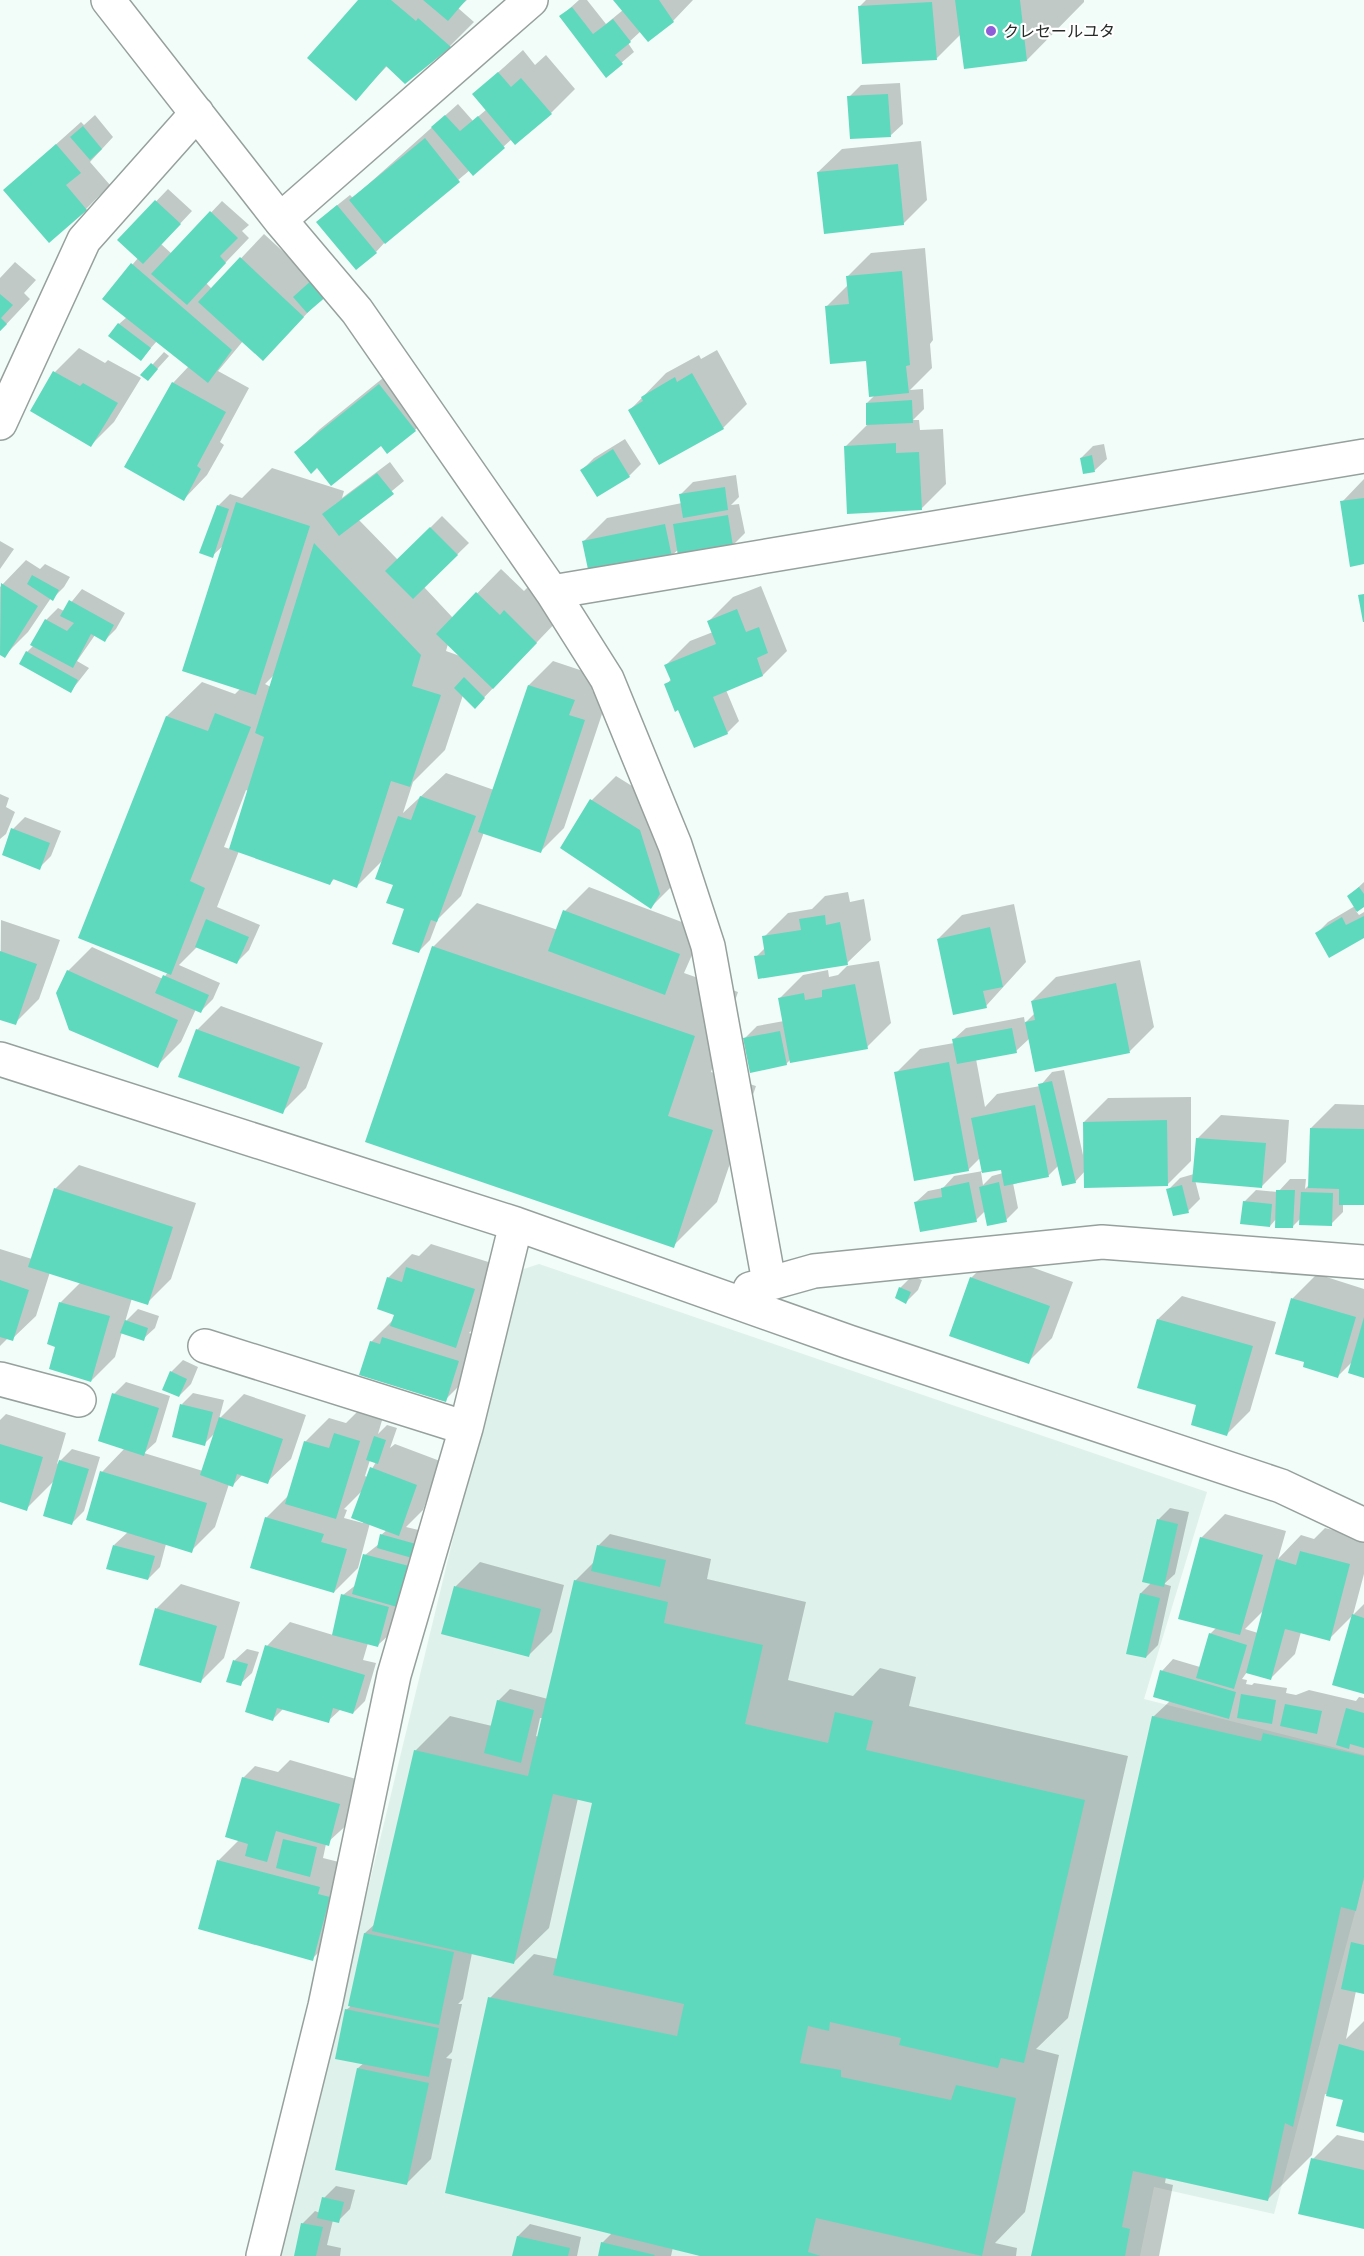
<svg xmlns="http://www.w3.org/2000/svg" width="1364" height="2256" font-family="Montserrat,'Noto Sans JP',sans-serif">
<rect width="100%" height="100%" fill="#f2fcf9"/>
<!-- built -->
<path fill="#def1eb" d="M539 1264 1207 1492 1144 1699 1364 1755V1879L1274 2214 1154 2187 1140 2256H279L518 1271Z"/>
<!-- shadow -->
<path fill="#0003" fill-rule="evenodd" d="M360 0H467L458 8 474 22 450 46 405 82 387 66 356 99Z
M579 0H587L606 24 623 10 615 0H693L673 21 641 31 628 43 634 52 607 75 560 17Z
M866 0H1084V2L1027 60 961 34 937 58 860 6Z
M523 50 535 65 546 55 575 89 551 113 512 139 473 174 470 170 387 240 376 252 330 211 350 195 353 198 458 104 473 121 487 109 474 94Z
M900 83 903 124 891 135 849 97 861 85Z
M95 115 113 137 90 162 110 185 86 209 5 190 81 122 84 125Z
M921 141 927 200 903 224 818 172 842 149Z
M168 189 192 211 161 244 172 254 222 201 249 225 242 231 249 238 206 283 212 289 264 234 313 279 319 301 263 359 243 341 218 371 249 388 220 442 224 445 207 475 184 499 173 383 189 366 157 341 141 359 119 324 127 317 104 298 138 258 119 240Z
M925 248 933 340 930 344 932 368 910 390 923 389 924 409 913 420H919L920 430 943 429 946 484 922 508 845 447 868 424 867 403 875 395 867 359 826 307 848 285 847 277 871 253Z
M15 262 36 280 24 293 30 299 0 331V278Z
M79 348 105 363 108 360 141 378 114 422 90 446 55 372Z
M717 350 747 404 723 428 629 411 666 373 699 355 701 359Z
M164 352 169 356 148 379 143 375Z
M404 361 439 406 415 430 318 466 296 452 320 429Z
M625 439 641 464 629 476 598 495 582 470 594 458Z
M1104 444 1107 459 1095 470 1084 472 1081 458 1093 446Z
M390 462 404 481 358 519 398 560 442 516 469 543 424 587 453 618 501 569 524 591 528 587 560 618 475 707 463 695 445 750 413 782 403 813 446 773 494 790 529 685 553 661 598 676 592 691 608 696 564 828 540 852 484 832 461 896 438 919 430 940 419 951 406 909 384 859 356 887 335 878 329 884 239 851 217 907 260 925 249 950 237 962 198 946 179 965 220 983 213 999 201 1011 196 1009 181 1042 157 1066 68 971 92 947 163 979 168 972 80 938 167 716 202 682 235 694 241 688 224 545 212 556 218 506 230 494 242 498 272 468 344 491 342 498ZM448 644 460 656 446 651ZM275 674 271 687 265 684ZM246 790 248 791 230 849 224 847Z
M736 475 739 497 731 505 739 504 745 533 733 545 679 549 671 556 583 542 607 518 682 503 681 494 693 482Z
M1364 479V563L1342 502Z
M0 541 14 549 0 569Z
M26 560 40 569 45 564 70 577 64 587 52 599 51 598 28 632 4 656 0 653V587Z
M761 586 787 651 763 675 726 690 739 721 727 733 679 708 666 685 672 678 666 665 690 641 713 632 709 621 733 597Z
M82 589 125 613 116 629 105 640 95 635 77 661 89 668 71 691 27 652 34 645 46 620 58 608 64 611Z
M616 776 664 806 675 883 651 907 562 848 592 800Z
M0 794 9 798 6 807 15 812 6 834 0 839Z
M25 817 61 831 51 856 39 868 13 829Z
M1364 882V905L1356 911 1359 915 1364 912V936L1317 933 1328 922 1355 906 1349 896Z
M589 887 703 930 684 973 738 992 711 1072 756 1086 717 1202 673 1246 433 947 477 903 558 930 565 911Z
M848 892 850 902 864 899 871 940 847 963 756 957 766 947 764 937 788 913 812 909 825 896Z
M1014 904 1026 962 986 1006 938 939 962 915Z
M1 920 60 940 39 999 15 1023 0 1018Z
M1140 960 1154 1027 1130 1051 1030 1038 1016 1051 976 1059 985 1107 997 1094 1040 1086 1052 1072 1064 1070 1083 1155 1084 1122 1108 1098 1191 1097V1161L1167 1185 1085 1171 1075 1182 1059 1165 1049 1175 1013 1183 1018 1208 1006 1220 985 1211 976 1220 916 1202 928 1191 943 1188 954 1176 983 1171 981 1157 968 1170 896 1073 920 1049 954 1043V1039L966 1028 1024 1017 1025 1023 1035 1013 1032 1001 1056 977ZM1002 1168 1003 1173 992 1176 983 1185 981 1172Z
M879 961 891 1023 867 1047 791 1059 786 1064 745 1038 757 1026 784 1021 779 999 803 975 828 970 829 977 838 975 847 966Z
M221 1006 323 1043 306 1088 282 1112 197 1030Z
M1335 1104 1364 1105V1204L1343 1203V1212L1331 1224 1301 1218 1292 1227 1277 1218 1270 1226 1244 1202 1256 1190 1278 1192 1290 1179H1306L1305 1189 1309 1185 1311 1128Z
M1221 1115 1289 1120 1286 1162 1262 1186 1195 1180 1200 1199 1188 1211 1168 1190 1180 1178 1194 1174 1197 1139Z
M79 1165 196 1203 171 1279 147 1303 132 1298 125 1322 138 1309 159 1316 155 1328 143 1339 122 1332 115 1357 91 1381 57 1346 60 1303 81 1282 50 1272 36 1316 12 1339 8 1338 0 1346V1249L32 1259 55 1189Z
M431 1244 498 1265 480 1322 469 1333 482 1337 469 1376 445 1400 371 1342 394 1319 396 1314 388 1278 412 1254 419 1256Z
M995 1254 1073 1282 1052 1338 1028 1362 971 1278Z
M1317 1274 1364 1289V1376L1353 1361 1338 1376 1306 1361 1277 1353 1293 1298Z
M912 1276 922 1280 918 1290 906 1302 900 1288Z
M1182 1296 1276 1322 1250 1411 1226 1435 1198 1404 1158 1319Z
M183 1360 198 1367 191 1384 179 1396 171 1372Z
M126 1382 170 1396 156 1442 144 1453 203 1471 215 1433 204 1444 182 1404 193 1393 224 1400 219 1419 244 1394 306 1415 291 1459 267 1482 243 1474 233 1485 229 1484 215 1527 191 1551 166 1544 160 1567 148 1579 114 1545 128 1532 102 1472 125 1448 114 1394Z
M359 1410 383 1417 378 1434 387 1425 397 1428 390 1448 395 1444 440 1461 423 1510 406 1527 427 1532 397 1605 390 1634 378 1645 368 1643 363 1660 376 1663 365 1701 353 1713 341 1709 328 1721 284 1708 273 1719 267 1646 290 1622 333 1635 343 1595 357 1584 365 1555 379 1544 381 1535 387 1530 370 1523 358 1568 334 1592 266 1518 289 1495 305 1442 329 1418 346 1423ZM370 1460 376 1462 367 1477 365 1476ZM362 1491 363 1523 344 1518 347 1510 344 1509Z
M6 1414 66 1433 57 1464 72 1449 100 1457 84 1511 72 1523 54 1481 26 1509 0 1500V1420Z
M1170 1508 1189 1512 1175 1574 1164 1584 1171 1586 1158 1645 1146 1657 1141 1593 1151 1583 1159 1519Z
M1225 1514 1286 1531 1278 1559 1301 1535 1314 1539 1325 1528 1364 1538V1574L1353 1615 1364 1604V1693L1353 1615 1329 1639 1301 1632 1295 1654 1271 1678 1247 1672 1242 1679 1247 1680 1246 1684 1252 1685 1254 1683 1287 1688 1286 1693 1296 1695 1309 1690 1356 1701 1359 1697 1364 1698V1992L1356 1991 1346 2039 1364 2021V2132L1345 2099 1325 2094 1312 2155 1268 2199 1166 2177 1165 2183 1173 2185 1159 2256H1033L1153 1717 1170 1701 1162 1671 1173 1659 1200 1667 1210 1634 1217 1627 1201 1538ZM1265 1609 1258 1633 1245 1629Z
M610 1534 711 1559 707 1579 806 1602 788 1680 853 1696 880 1668 916 1677 909 1706 1128 1756 1068 2018 1036 2049 1059 2055 1025 2212 995 2243 1017 2248 1016 2256H701L673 2247 671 2256H599L602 2243 613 2232 490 1998 534 1954 558 1959 594 1802 578 1798 549 1928 514 1962 472 1953 463 1999 458 2004H462L452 2052 446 2058 452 2059 431 2159 407 2183 358 2068 364 2063 346 2010 350 2007 365 1933 375 1924 415 1751 450 1716 492 1726 498 1701 510 1689 548 1699 575 1581 595 1561 598 1546ZM540 1718H543L539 1737 536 1736Z
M480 1562 564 1585 552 1632 528 1656 443 1633 456 1586Z
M181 1584 240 1602 224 1658 200 1682 141 1664 157 1608Z
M247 1649 259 1652 252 1673 240 1684 235 1660Z
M290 1760 363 1781 352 1820 326 1844 323 1858 343 1863 336 1935 312 1959 200 1928 219 1860 239 1840 243 1778 255 1766 278 1772Z
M1337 2135 1364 2141V2227L1313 2159Z
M336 2186 355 2190 350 2209 338 2221 333 2220 327 2245 341 2248 340 2256H296L303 2223 315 2211 320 2213 324 2198Z
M530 2224 581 2237 577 2256H514L518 2236Z"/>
<!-- building -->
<path fill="#5fd9bd" d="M358 0H391L416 21 418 18 451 47 405 84 386 66 356 101 307 58Z
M423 0H466L448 21Z
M613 0H659L674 22 648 42Z
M955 0H1020L1027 61 964 69Z
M932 2 937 60 862 64 858 6Z
M572 7 593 34 613 19 631 42 615 55 623 64 606 78 559 16Z
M498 72 511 87 521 78 552 114 515 145 472 94Z
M888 94 891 137 850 139 847 96Z
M445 115 460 131 478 116 505 148 473 176 431 127Z
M83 126 102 149 90 160 70 137Z
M425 138 460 182 385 244 349 200Z
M56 144 81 173 66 185 87 210 49 243 3 190Z
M898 164 904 225 824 234 817 172Z
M155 200 181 224 143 264 117 240Z
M337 205 377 253 356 270 316 222Z
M210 211 238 238 220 256 226 263 187 305 151 274Z
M240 257 304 317 263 361 198 302Z
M131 263 232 350 208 383 102 299Z
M902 271 910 365 906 366 909 393 869 397 866 361 830 364 825 306 849 304 846 276Z
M313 279 328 295 307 313 293 297Z
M0 294 13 305 1 318 7 324 0 331Z
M118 323 151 348 141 361 108 336Z
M151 363 158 369 148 381 140 375Z
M53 371 80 386 83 383 118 403 91 447 30 411Z
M692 373 724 429 659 465 628 410 643 401 641 397 675 377 677 382Z
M172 382 226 412 197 466 201 469 184 501 124 467Z
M379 384 416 431 387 454 381 446 331 486 317 468 311 474 294 452Z
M912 400 913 423 866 425V403Z
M896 443V453L919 452 922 510 847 514 844 446Z
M613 449 630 477 597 497 580 470Z
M1092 455 1095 472 1083 474 1080 458Z
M377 473 394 494 339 536 322 514Z
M725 487 728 510 683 518 679 494Z
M1364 498V564L1350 567 1340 501Z
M236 502 310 526 256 695 182 671Z
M217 505 229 509 213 558 199 553Z
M728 515 733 546 678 556 673 524Z
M665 524 672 557 589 574 582 541Z
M430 527 458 555 413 599 385 571Z
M314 543 421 655 412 686 441 695 410 787 391 781 357 888 333 879 330 885 229 849 264 737 255 733Z
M32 575 59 590 53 601 27 584Z
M1 583 38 606 5 658 0 655Z
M476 592 500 615 504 610 537 643 493 689 436 634Z
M1364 594V622H1363L1358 595Z
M69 600 114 625 105 642 91 634 73 668 30 645 45 619 67 631 74 623 60 616Z
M737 609 746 632 759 627 768 653 757 658 763 676 713 697 728 734 694 748 678 710 675 712 664 684 671 681 664 665 716 644 707 621Z
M26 651 78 680 71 693 19 664Z
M464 677 485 698 475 709 454 688Z
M528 685 575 700 569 715 585 720 541 853 478 832Z
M215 713 251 727 190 881 205 888 171 975 78 938 166 716 208 731Z
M420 796 476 816 437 922 431 920 419 953 392 944 404 909 386 903 393 885 375 879 398 816 411 820Z
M590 799 640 830 660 894 651 909 560 848Z
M11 828 50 843 40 870 2 855Z
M1359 887 1364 894V907L1357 912 1347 896Z
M563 910 680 954 665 995 548 951Z
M825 915 826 925 840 922 848 965 758 979 754 956 765 955 762 936 801 930 799 919Z
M1364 916V938L1329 958 1315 933 1342 917 1346 925Z
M206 919 249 937 237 964 195 947Z
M990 927 1003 987 983 991 987 1008 953 1015 937 939Z
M432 946 695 1036 668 1116 713 1130 674 1248 365 1142Z
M0 951 37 964 16 1025 0 1020Z
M67 970 178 1020 158 1068 69 1030 56 993Z
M163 975 209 995 201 1013 155 993Z
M1116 983 1130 1053 1035 1072 1025 1022 1035 1020 1031 1001Z
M855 984 868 1049 790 1063 778 998 804 993 805 1000 822 997V990Z
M1012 1028 1017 1053 957 1064 952 1039Z
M196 1029 300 1067 283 1114 178 1077Z
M780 1031 787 1065 750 1073 743 1038Z
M949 1062 969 1171 914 1181 894 1072Z
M1052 1081 1076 1183 1062 1186 1038 1084Z
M1035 1105 1049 1177 1004 1186 1001 1170 982 1173 971 1118Z
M1167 1120 1168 1186 1084 1188 1083 1122Z
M1310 1128 1364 1129V1205H1339V1189L1308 1188Z
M1196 1138 1266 1143 1262 1188 1192 1182Z
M969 1182 977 1222 920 1232 914 1202 942 1197 941 1188Z
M999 1182 1007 1222 987 1226 979 1187Z
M1182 1185 1189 1213 1173 1216 1166 1189Z
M54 1188 173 1227 148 1305 28 1267Z
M1276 1190H1295L1293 1228H1275Z
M1301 1192 1333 1193 1332 1226 1299 1225Z
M1243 1201 1272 1204 1270 1227 1240 1224Z
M406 1267 475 1289 456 1348 390 1326 394 1315 377 1309 387 1277 402 1282Z
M970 1277 1050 1306 1029 1364 949 1336Z
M0 1280 29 1290 13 1341 0 1337Z
M899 1287 911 1292 906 1304 895 1298Z
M1291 1298 1356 1317 1338 1378 1303 1367 1304 1362 1275 1354Z
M59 1302 110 1316 91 1382 49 1369 55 1347 47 1344Z
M1364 1317V1378L1348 1373Z
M1157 1319 1253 1346 1227 1436 1191 1425 1196 1405 1137 1388Z
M125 1320 148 1328 144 1341 120 1333Z
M382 1337 459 1361 446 1402 359 1375 370 1341 380 1344Z
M170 1371 187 1379 179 1397 162 1390Z
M112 1393 159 1408 144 1456 98 1441Z
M180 1404 213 1412 205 1446 172 1437Z
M219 1417 283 1439 268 1484 237 1474 233 1487 200 1475Z
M334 1433 360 1441 336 1519 285 1504 304 1441 329 1448Z
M374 1436 386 1440 378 1464 366 1460Z
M0 1444 43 1457 27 1511 0 1502Z
M59 1460 89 1469 72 1525 43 1516Z
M370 1467 417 1485 399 1536 351 1518Z
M100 1471 207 1503 192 1553 86 1520Z
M265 1517 324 1534 321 1542 347 1549 334 1593 250 1568Z
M1157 1519 1178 1524 1164 1587 1142 1582Z
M380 1534 416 1544 412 1558 377 1548Z
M1200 1537 1263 1555 1240 1635 1178 1619Z
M113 1545 155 1556 148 1580 106 1569Z
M597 1545 666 1560 660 1587 591 1571Z
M1300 1551 1350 1564 1330 1641 1285 1629 1271 1680 1246 1673 1276 1559 1296 1565Z
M363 1554 409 1566 397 1607 352 1594Z
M574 1580 668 1602 664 1623 763 1645 745 1724 828 1743 835 1712 873 1721 866 1750 1085 1800 1024 2063 1001 2058 998 2068 899 2045 901 2038 830 2022 829 2031 808 2026 800 2063 841 2070V2077L951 2100 956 2085 1016 2098 982 2256 816 2218 808 2252 821 2256H700L445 2193 488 1997 677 2036 684 2004 553 1975 592 1803 553 1794 514 1964 372 1931 414 1750 528 1776Z
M454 1586 541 1609 529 1657 441 1634Z
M1140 1593 1160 1598 1146 1658 1126 1654Z
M341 1594 389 1607 378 1647 332 1635Z
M155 1608 217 1626 201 1683 139 1665Z
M1352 1614 1364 1618V1694L1332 1685Z
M1209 1633 1247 1645 1234 1689 1196 1678Z
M265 1645 365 1675 353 1714 333 1708 329 1723 277 1708 273 1721 245 1712Z
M233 1660 248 1664 241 1686 226 1682Z
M1160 1670 1236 1692 1229 1719 1153 1697Z
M1241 1694 1276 1700 1272 1724 1237 1718Z
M497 1700 534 1710 521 1763 484 1753Z
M1285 1704 1322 1711 1317 1734 1280 1726Z
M1346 1708 1364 1713V1748L1350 1744 1349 1749 1336 1745Z
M1152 1716 1261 1741 1263 1733 1364 1756V1877L1356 1911 1341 1907 1293 2127 1285 2123 1268 2201 1133 2171 1122 2227 1130 2229 1125 2256H1031Z
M242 1777 340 1804 329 1846 276 1831 267 1862 245 1856 248 1844 225 1837Z
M283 1839 317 1847 310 1877 276 1868Z
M217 1860 320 1887 318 1894 330 1897 313 1961 198 1929Z
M364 1933 454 1952 439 2025 348 2006Z
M1351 1942 1364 1945V1994L1341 1989Z
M345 2009 439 2028 429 2077 335 2059Z
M1339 2044 1364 2051V2133L1336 2126 1343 2100 1326 2096Z
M357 2068 429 2083 407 2185 335 2170Z
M1311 2158 1364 2170V2229L1298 2214Z
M322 2197 344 2202 339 2223 317 2218Z
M301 2223 323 2227 316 2256H294Z
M517 2236 570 2248 568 2256H512Z
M601 2242 655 2255 654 2256H598Z"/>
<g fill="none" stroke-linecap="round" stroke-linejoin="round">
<defs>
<path id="minor" d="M108 0 280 220 357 311 552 592 607 679 675 845 708 946 769 1282
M280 220 531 0
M0 423 84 240 197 113
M552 592 1364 456
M0 1059 516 1224 849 1342 1281 1486 1364 1525
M750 1289 814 1271 1102 1242 1364 1262
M205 1346 466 1428
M0 1379 79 1400
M263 2256 325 2006 394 1675 466 1428 516 1224"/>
</defs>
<!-- minor casing -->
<use href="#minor" stroke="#96a09d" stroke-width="36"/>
<!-- minor -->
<use href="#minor" stroke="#fff" stroke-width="33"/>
</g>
<!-- markers -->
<circle fill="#8f5dd7" stroke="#fff" stroke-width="2" cx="991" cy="31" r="6"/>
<g text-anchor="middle" stroke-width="4.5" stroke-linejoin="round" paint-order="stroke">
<!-- poi labels -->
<g font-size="16" fill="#262a29" stroke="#fff" text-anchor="start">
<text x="1003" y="37">クレセールユタ</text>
</g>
</g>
</svg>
